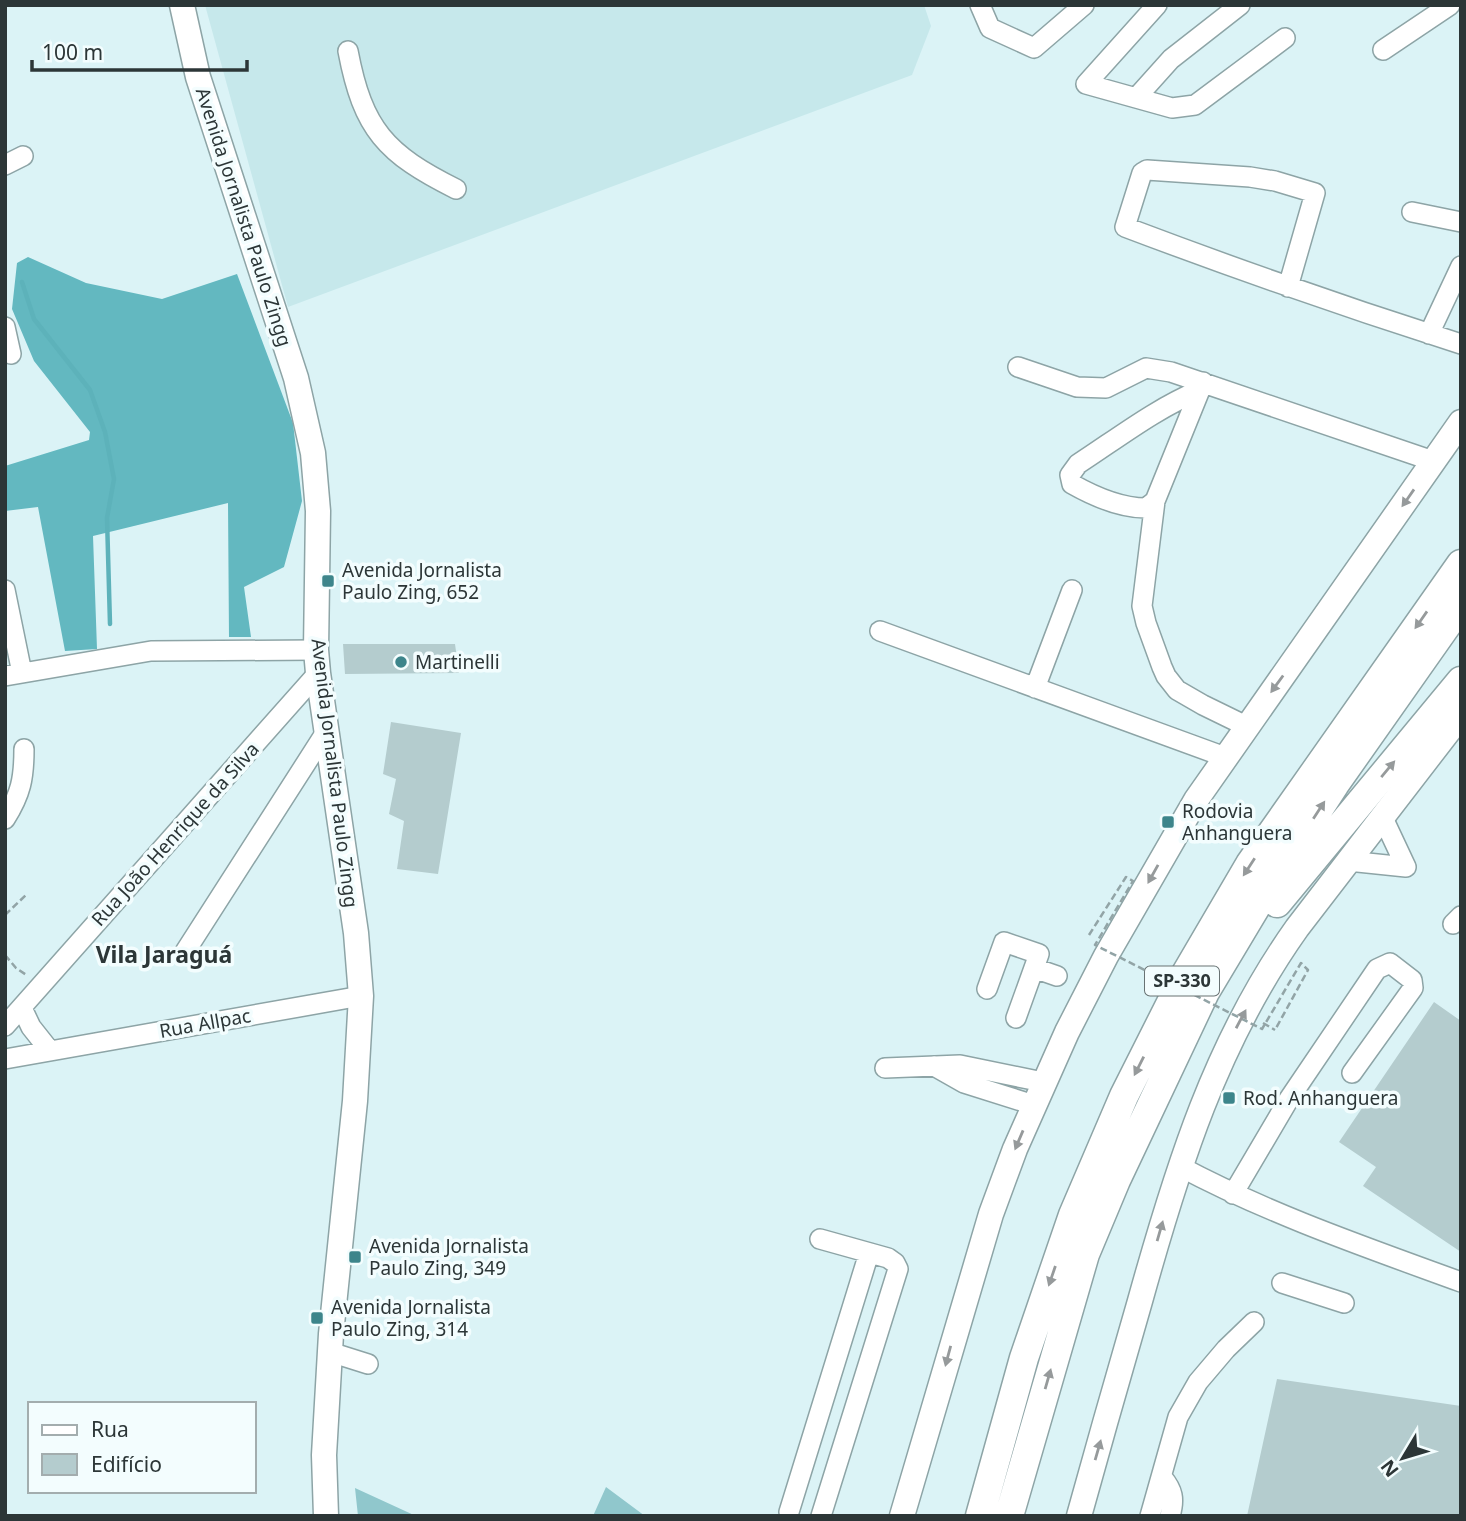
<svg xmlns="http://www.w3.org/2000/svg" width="1466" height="1521" font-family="'Noto Sans',sans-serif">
<rect width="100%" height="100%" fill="#dbf3f6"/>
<!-- built -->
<path fill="#c6e8eb" d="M205 5H924L931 26 912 75 288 307Z"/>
<!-- green -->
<path fill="#90c7cc" d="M606 1487 645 1516H593Z
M355 1488 416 1516H358Z"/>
<!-- forest -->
<path fill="#63b8c0" d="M28 257 86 283 162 299 237 274 293 423 302 501 284 567 244 587 251 637H229L228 503 93 536 97 649 65 651 38 507 5 511V466L89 440 90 432 34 361 12 309 17 263Z"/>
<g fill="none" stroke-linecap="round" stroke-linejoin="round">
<!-- stream -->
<path stroke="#5db2ba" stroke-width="4.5" d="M22 282 34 319 90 390 105 432 114 479 107 518 110 624"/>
</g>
<!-- building -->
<path fill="#b4ccce" d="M343 644H455L459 673 345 674Z
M391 722 461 733 438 874 397 869 404 821 389 814 396 779 383 774Z
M1434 1002 1461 1021V1252L1363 1186 1376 1167 1339 1142Z
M1277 1379 1461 1406V1516H1247Z"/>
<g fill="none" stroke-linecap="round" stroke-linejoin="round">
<defs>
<path id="minor" d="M980 5 990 28 1034 48 1084 5
M1157 5 1086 84 1172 108 1195 105 1285 38
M1383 50 1450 5
M348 51C363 130 386 154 456 189
M1136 98 1171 59 1240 5
M5 165 23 156
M1412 212 1461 222
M1288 287 1315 193 1275 181 1250 177 1147 170 1142 173 1125 227C1236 269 1348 308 1461 344
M5 327 11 354
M1429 334 1461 266
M1018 367 1077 387 1106 388 1146 368 1171 372 1433 461
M1200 390C1155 409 1118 438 1078 464L1070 475 1072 484C1095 497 1120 508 1146 508L1155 501 1200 390 1203 382
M1155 501 1142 606 1146 623 1162 667 1166 676 1177 690 1203 705 1246 726
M5 590 22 673
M880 631 1225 757
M5 676 151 651 316 650
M1035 688 1072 590
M1383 818 1406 867
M5 819C21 794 24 778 24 749
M1348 861 1406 867
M1453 924 1461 916
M183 955 326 732
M1034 968 1057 976
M987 989 1004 942 1039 954 1016 1018
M22 1008 31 1027 50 1051
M5 1026 318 673
M5 1059 361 996
M934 1066 964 1083 1034 1105
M885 1068 960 1065 1043 1082
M1179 1166C1269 1214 1365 1247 1461 1282
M1233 1194 1289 1099 1377 969 1390 963 1412 980 1413 988 1352 1073
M820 1239 888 1258 895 1263 898 1269 821 1516
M1282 1283 1344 1303
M330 1352 368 1364
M1162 1477C1173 1490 1175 1499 1170 1516
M789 1512 869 1253
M1150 1516 1178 1417 1198 1382 1226 1349 1254 1322"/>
<path id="major" d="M182 5 198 77 296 378 313 453 318 511 316 650 318 673 356 933 361 996 355 1101 331 1334 324 1455 326 1516
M902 1516 991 1214 1015 1149 1067 1032 1106 956 1196 800 1461 422
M1079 1516C1099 1444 1119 1373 1140 1301 1177 1168 1216 1042 1297 928L1461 715"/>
<path id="highway" d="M1277 903 1461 681
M980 1516 1024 1358 1073 1215 1124 1096 1185 975 1250 864 1461 564
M1009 1516 1085 1254 1116 1180 1205 992 1266 890 1335 784 1461 605"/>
</defs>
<!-- minor casing -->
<use href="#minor" stroke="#8da4a6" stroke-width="22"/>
<!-- major casing -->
<use href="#major" stroke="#8da4a6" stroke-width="27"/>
<!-- highway casing -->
<use href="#highway" stroke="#8da4a6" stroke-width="31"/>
<!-- path -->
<path stroke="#92a4a6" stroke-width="2.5" stroke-dasharray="7 3.5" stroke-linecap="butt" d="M5 915 26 895
M5 955 16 968 28 976
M1263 1023 1275 1030"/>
<!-- minor -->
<use href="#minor" stroke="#fff" stroke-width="19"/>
<!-- major -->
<use href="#major" stroke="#fff" stroke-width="24"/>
<!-- highway -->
<use href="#highway" stroke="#fff" stroke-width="28"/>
<!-- path-bridge -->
<path stroke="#92a4a6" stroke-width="2.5" stroke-dasharray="7 3.5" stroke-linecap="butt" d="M1089 935 1126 877 1133 881 1095 945 1262 1029 1301 963 1308 970 1275 1030"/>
</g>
<!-- one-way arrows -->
<defs><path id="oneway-solid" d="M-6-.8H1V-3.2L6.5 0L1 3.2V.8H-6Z" transform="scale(1.75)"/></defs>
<g fill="#969a9b">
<use href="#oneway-solid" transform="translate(1408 498) rotate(125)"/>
<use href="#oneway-solid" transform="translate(1421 620) rotate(125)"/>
<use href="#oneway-solid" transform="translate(1277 684) rotate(126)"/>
<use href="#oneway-solid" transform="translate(1388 769) rotate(-50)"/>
<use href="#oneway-solid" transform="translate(1319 810) rotate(-57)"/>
<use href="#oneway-solid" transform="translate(1249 867) rotate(123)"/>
<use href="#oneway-solid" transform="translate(1153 874) rotate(119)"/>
<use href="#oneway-solid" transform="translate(1241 1019) rotate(-62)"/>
<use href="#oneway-solid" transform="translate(1139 1066) rotate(117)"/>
<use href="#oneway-solid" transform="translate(1019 1140) rotate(113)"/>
<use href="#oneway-solid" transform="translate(1160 1231) rotate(-74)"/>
<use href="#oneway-solid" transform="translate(1052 1276) rotate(109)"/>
<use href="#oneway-solid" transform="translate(948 1356) rotate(105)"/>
<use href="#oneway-solid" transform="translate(1048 1379) rotate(-74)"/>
<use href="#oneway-solid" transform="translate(1098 1450) rotate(-74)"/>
</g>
<!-- markers -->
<g fill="#3d858b" stroke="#f3fdfe" stroke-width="2.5">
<rect x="321" y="574" width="14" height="14" rx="3.5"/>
<circle cx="401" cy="662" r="7"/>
<rect x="1161" y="815" width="14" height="14" rx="3.5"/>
<rect x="1222" y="1091" width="14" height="14" rx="3.5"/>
<rect x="348" y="1250" width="14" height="14" rx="3.5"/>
<rect x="310" y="1311" width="14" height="14" rx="3.5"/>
</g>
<g text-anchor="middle" stroke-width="7" stroke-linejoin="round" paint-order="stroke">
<!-- shield labels -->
<rect fill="#f3fdfe" stroke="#687273" stroke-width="2" x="1145" y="966.5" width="74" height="29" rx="5"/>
<g font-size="18" font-weight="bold" fill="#2c3637">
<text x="1182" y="987">SP-330</text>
</g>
<!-- street labels -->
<g font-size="19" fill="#2c3637" stroke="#f3fdfe">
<text transform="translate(244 217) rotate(72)" y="7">Avenida Jornalista Paulo Zingg</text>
<text transform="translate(335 773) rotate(83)" y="7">Avenida Jornalista Paulo Zingg</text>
<text transform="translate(175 834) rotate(-48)" y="7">Rua João Henrique da Silva</text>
<text transform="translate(205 1023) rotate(-10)" y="7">Rua Allpac</text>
</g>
<!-- poi labels -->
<g font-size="19" fill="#2c3637" stroke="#f3fdfe" text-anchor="start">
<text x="342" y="577">Avenida Jornalista<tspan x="342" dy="22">Paulo Zing, 652</tspan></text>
<text x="415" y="669">Martinelli</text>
<text x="1182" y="818">Rodovia<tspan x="1182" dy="22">Anhanguera</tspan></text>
<text x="1243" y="1105">Rod. Anhanguera</text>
<text x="369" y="1253">Avenida Jornalista<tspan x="369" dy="22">Paulo Zing, 349</tspan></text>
<text x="331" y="1314">Avenida Jornalista<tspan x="331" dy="22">Paulo Zing, 314</tspan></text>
</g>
<!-- quarter labels -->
<g font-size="23" font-weight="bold" fill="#2c3637" stroke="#f3fdfe">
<text x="164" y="963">Vila Jaraguá</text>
</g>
</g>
<!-- border -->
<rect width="1466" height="1521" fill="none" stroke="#2c3637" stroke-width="14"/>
<!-- legend -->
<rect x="28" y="1402" width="228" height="91" fill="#f3fdfe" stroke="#a3adae" stroke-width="2"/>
<rect x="42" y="1425" width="35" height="10" fill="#ffffff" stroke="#a3adae" stroke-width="2"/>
<text x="91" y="1437" font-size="21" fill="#2c3637">Rua</text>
<rect x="42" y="1454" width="35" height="21" fill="#b4ccce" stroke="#a3adae" stroke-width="2"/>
<text x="91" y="1472" font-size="21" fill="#2c3637">Edifício</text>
<!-- north arrow -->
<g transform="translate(1403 1458) rotate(232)" stroke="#f3fdfe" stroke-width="5" paint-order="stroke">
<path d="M0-5L12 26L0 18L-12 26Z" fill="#2c3637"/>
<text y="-10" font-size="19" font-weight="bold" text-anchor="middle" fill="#2c3637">N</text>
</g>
<!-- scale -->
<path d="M32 60v10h215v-10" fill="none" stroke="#2c3637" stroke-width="3.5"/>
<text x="42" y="60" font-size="21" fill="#2c3637" stroke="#f3fdfe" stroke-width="5" paint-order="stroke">100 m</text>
</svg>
